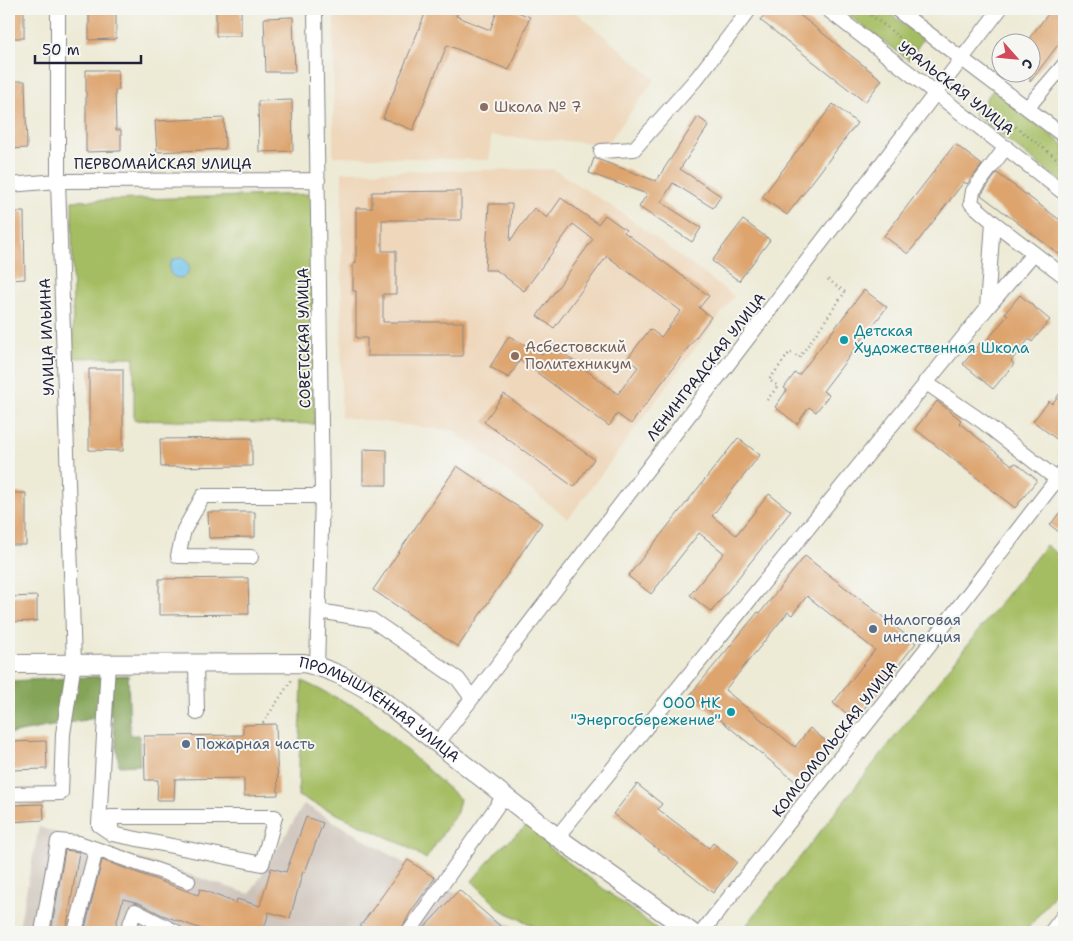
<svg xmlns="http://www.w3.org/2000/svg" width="1073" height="941" font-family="'Shantell Sans',sans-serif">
<rect width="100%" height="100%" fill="#f6f6f2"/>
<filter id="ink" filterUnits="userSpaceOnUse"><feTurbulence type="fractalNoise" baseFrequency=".02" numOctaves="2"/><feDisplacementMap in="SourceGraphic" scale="10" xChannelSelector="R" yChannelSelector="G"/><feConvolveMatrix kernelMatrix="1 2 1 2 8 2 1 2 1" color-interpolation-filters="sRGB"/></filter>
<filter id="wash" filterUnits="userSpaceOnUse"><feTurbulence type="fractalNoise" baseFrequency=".0096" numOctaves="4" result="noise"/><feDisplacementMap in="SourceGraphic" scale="20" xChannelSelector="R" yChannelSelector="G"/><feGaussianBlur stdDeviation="1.12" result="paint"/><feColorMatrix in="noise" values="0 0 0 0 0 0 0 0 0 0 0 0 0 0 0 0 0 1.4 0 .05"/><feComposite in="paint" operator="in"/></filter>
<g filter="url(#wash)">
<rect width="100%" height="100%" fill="#edead5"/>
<!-- built -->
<path fill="#eed7bb" d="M334 9H572L655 79 607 144 491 136 489 160 333 156Z
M553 169 616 209 734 296 568 519 454 431 341 417 342 172Z"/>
<!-- industrial -->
<path fill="#ccc2b9" d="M304 804 521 932H18L39 827 250 894Z"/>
<!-- green -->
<path fill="#a5bd62" stroke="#64704e" d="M840 9H884L923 39 909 60Z
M993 90 1064 145V184L974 114Z
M313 194 315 424 134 420V357L73 358 72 201Z
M1046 545 1064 559V883L1025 932H741Z
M302 681 362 710 460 799 457 812 426 859 404 845 298 796Z
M528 825 552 850 661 932H546L501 910 472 881 498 850Z"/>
<!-- forest -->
<path fill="#84a458" stroke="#53634a" d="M128 675 130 735H139L140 765 119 766 112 715 9 734V681Z"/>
<!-- water -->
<path fill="#6dc1e9" stroke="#487292" d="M169 268a10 10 0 1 1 20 0a10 10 0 1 1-20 0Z"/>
<g id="blocks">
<!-- building -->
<path fill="#dda46e" d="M9 9H24V38H9Z
M89 9H116V39L89 40Z
M216 9H241V36H216Z
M427 9H459L456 16 490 30 498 9H510L530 17 509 70 447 45 413 130 383 118Z
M769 9H792L882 80 865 102 760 20Z
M1052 9H1064V37L1030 82V37Z
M293 17 295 72H266L264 18Z
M86 70H118L119 90H115L116 130H121V151L86 152Z
M9 81H25L27 148 9 149Z
M292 100 293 151 259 152 258 101Z
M833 104 857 123 787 215 762 197Z
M698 117 709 125 680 169 721 196 713 208 673 183 661 202 701 228 692 242 639 207 647 194 589 173 594 158 656 181Z
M224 118 225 149 157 152 155 121Z
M955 144 982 165 967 184 964 182 908 254 884 236Z
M997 173 1064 223V258L981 195Z
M461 191V220H382V251H396V294H383V322H463V356H367V338H356V291H353V263H356V208H372V192Z
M561 198 598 224 605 215 626 230 624 232 709 296 699 308 711 317 631 424 617 414 609 426 520 360 509 378 490 367 509 336 542 354 550 343 618 394 638 367 627 359 650 329 661 337 681 311 607 256 554 328 537 316 593 239 573 224 524 291 496 270H485L489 204H512L510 241 534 208 547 218Z
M9 212H24L25 279 9 280Z
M743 220 770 240 739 281 712 261Z
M864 290 887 307 823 391 829 395 816 412 809 407 797 424 775 407 787 390 784 388 795 373 799 375Z
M1020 295 1050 320 1032 342 1029 339 1011 361 1014 364 993 389 963 364 980 343 983 345 1008 315 1005 313Z
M89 369H123V451L89 450Z
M1064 388V445L1033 421 1049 401 1052 404Z
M504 394 594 459 574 487 484 422Z
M937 401 961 420 959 423 1012 465 1016 463 1037 480 1015 508 915 429Z
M252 438V466L161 467 160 439Z
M738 438 760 455 712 516 736 535 769 494 791 511 711 612 690 595 724 553 699 533 651 594 628 576Z
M363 449 387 450V485H363Z
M457 466 542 523 458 647 373 590Z
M9 493H26V545H9Z
M1064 507V536L1050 525Z
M208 512H255V537L209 538Z
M805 556 916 643 855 720 833 703 875 650 807 596 792 615 788 612 725 690 795 747 810 728 828 743 796 782 690 695 758 612 760 613Z
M248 578 249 614 159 615V579Z
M37 596V621L9 622V597Z
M276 724 278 795 244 796V778L175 779 174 800H157L158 780H145L144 736 243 735V725Z
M46 741 47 769 9 770V742Z
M637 784 662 804 658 809 709 848 713 843 737 862 713 893 613 814Z
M43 804 44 820 9 822V805Z
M306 817 323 823 305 872 303 871 290 918 269 912 263 932H210L162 915 139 903 123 899 114 932H84L102 860 198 895 200 889 236 903 237 899 260 906 271 868 286 872Z
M65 850 79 852 66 932H51Z
M408 860 435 878 410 913 400 932H356Z
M459 890 507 932H420Z"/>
</g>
</g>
<g filter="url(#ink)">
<use href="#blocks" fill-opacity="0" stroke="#888688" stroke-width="1"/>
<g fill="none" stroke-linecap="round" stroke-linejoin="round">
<defs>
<path id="minor" d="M315 9 322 496 317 666
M827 9 1064 193
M896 9 1064 136
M1027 108 1064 65
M601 151 634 149 697 78 750 9
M9 185 58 181 318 180
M993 222 1064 276
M987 308 1034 253
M925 382 983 422 1063 484
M251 557 178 556 184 530 203 496H322
M319 611 372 620 458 679 472 698
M196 662 197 713
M108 663 99 825 112 834 262 864 275 817H110L112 834
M437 744 1000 9
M9 794 61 793 63 734 74 663 58 181V9
M557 837 987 308 993 222 971 203 973 191 1006 147
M42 932 58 841 79 843 188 881
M75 932 96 850
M127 932 135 911 176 932
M409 932 504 796
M702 932 930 644 1064 470
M1051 932 1064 915"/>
<g id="major">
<path id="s1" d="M9 664 304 663C330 669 350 679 373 693L557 837 691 932"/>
</g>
</defs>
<!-- minor casing -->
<use href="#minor" stroke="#888688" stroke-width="16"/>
<!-- major casing -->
<use href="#major" stroke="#888688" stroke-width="20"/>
<!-- path -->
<path stroke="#888688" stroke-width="2.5" stroke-dasharray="1 4" stroke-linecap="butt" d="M807 9 814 14
M863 9 938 67
M960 84 1064 164
M767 400 778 386 769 380 790 352 799 358 845 292 826 278
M263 723 293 678"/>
<!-- minor -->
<use href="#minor" stroke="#fff" stroke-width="14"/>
<!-- major -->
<use href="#major" stroke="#fff" stroke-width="18"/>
</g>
</g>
<!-- markers -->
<g fill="#8d6e63" stroke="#f6f6f2" stroke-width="2">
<circle cx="484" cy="107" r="5"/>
<circle cx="515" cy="356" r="5"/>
</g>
<g fill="#0f9aa8" stroke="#f6f6f2" stroke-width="2">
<circle cx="844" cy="340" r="5"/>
<circle cx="731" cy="712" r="5"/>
</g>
<g fill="#5c6f8a" stroke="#f6f6f2" stroke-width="2">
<circle cx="873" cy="629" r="5"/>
<circle cx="186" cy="744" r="5"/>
</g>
<g text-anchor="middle" stroke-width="4" stroke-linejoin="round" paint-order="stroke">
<!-- street labels -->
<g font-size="15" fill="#22223b" stroke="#f6f6f2">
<text transform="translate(956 88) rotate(38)" y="5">УРАЛЬСКАЯ УЛИЦА</text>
<text x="163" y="169">ПЕРВОМАЙСКАЯ УЛИЦА</text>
<text transform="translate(47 337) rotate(-92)" y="5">УЛИЦА ИЛЬИНА</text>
<text transform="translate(304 338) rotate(-91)" y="5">СОВЕТСКАЯ УЛИЦА</text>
<text transform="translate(706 367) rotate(-52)" y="5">ЛЕНИНГРАДСКАЯ УЛИЦА</text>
<text dy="5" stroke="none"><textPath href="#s1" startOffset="384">ПРОМЫШЛЕННАЯ УЛИЦА</textPath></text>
<text transform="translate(835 739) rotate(-52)" y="5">КОМСОМОЛЬСКАЯ УЛИЦА</text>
</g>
<!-- education labels -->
<g font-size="15" fill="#785e54" stroke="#f6f6f2" text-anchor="start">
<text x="494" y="112">Школа № 7</text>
<text x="525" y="352">Асбестовский<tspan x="525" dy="17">Политехникум</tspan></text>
</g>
<!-- culture labels -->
<g font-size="15" fill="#0d838f" stroke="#f6f6f2" text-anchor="start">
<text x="854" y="336">Детская<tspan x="854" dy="17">Художественная Школа</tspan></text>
<text x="721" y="708" text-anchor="end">ООО НК<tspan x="721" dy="17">"Энергосбережение"</tspan></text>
</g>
<!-- service labels -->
<g font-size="15" fill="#4e5e75" stroke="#f6f6f2" text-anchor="start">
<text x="883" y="625">Налоговая<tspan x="883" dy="17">инспекция</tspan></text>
<text x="196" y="749">Пожарная часть</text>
</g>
</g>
<!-- margin -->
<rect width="1073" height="941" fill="none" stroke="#f6f6f2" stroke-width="30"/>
<!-- north arrow -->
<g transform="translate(1016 58) rotate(117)"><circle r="24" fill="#f6f6f2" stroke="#a1a1a9"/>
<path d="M0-4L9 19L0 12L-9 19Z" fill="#d1495b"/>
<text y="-8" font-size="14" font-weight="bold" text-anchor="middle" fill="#22223b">С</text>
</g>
<!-- scale -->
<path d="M35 55v8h106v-8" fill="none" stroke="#22223b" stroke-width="2.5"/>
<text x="42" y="55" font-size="15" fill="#22223b" stroke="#f6f6f2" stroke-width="4" paint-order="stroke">50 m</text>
</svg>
